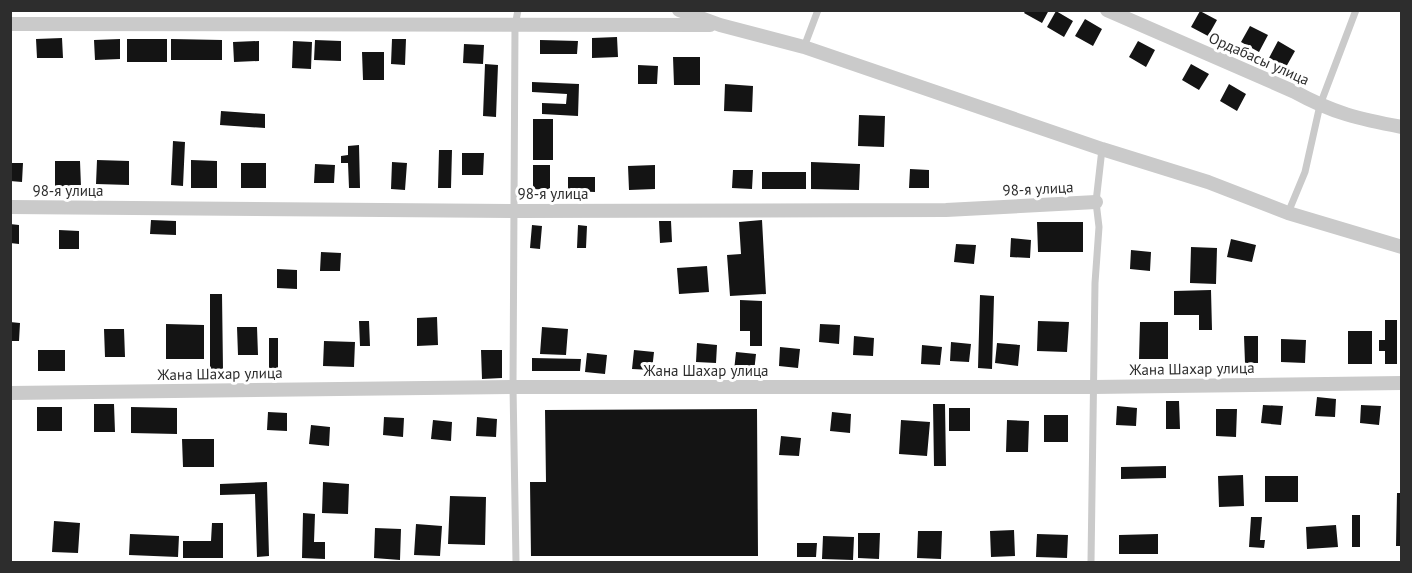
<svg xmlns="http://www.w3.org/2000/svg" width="1412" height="573" font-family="'PT Sans',sans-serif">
<rect width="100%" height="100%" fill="#fff"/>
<!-- building -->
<path fill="#141414" d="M1026 10H1049L1042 23 1024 13Z
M1056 11 1073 21 1064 37 1047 27Z
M1200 11 1217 20 1208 36 1191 27Z
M1085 19 1102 29 1093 46 1075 36Z
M1250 26 1268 35 1259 52 1241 42Z
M617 37 618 57 592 58V38Z
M62 38 63 58H37L36 39Z
M120 39V59L95 60 94 40Z
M127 39H167V62H127Z
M171 39 222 40V60H171Z
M392 39H406L405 65 391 64Z
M315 40 341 41V61L314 60Z
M540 40 578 41 577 54H540Z
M259 41V61L234 62 233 42Z
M293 41 312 42 311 69 292 68Z
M1138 41 1155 50 1146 67 1129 57Z
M1278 41 1295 51 1286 67 1269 58Z
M464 44 484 45 483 64 463 63Z
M362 52H384V80H363Z
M673 57H700V85H674Z
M485 64 498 65 496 117 483 116Z
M1191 64 1209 74 1199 90 1182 80Z
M638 65 658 66 657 84H638Z
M532 82 579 84 578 116 542 114V103L566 104 567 94 532 92Z
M725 84 753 86 752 112 724 111Z
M1229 84 1246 94 1237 111 1220 101Z
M221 111 265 114V128L220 125Z
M859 115 885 116 884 147 858 146Z
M533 119H553V160H533Z
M173 141 185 142 183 186 171 185Z
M359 145 360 188H349L348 163H341V156L348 155V146Z
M439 150H452L451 188H438Z
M462 153H484L483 175H462Z
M97 160 129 161V185L96 184Z
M191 160 217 161V188H191Z
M55 161H80L81 187H55Z
M392 162 407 163 405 190 391 189Z
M811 162 860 164 859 190 811 189Z
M10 163H23L22 182 10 181Z
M241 163H266V188H241Z
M315 164 335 165 334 183H314Z
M533 165H550V190L533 189Z
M655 165V189L629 190 628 166Z
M910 169 929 170V188H909Z
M733 170H753L752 189 732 188Z
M762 172H806V189H762Z
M568 177H595V192L568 191Z
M151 220 176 221V235L150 234Z
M762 220 766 294 730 296 727 255 741 254 739 222Z
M659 221H671L672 242 660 243Z
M1037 222H1083V252H1038Z
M10 224 19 225V244L10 243Z
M532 225 542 226 540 249 530 248Z
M578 225 587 226 586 248H577Z
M59 230 79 231V249H59Z
M1011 238 1031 240 1030 258 1010 257Z
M1231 239 1256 245 1252 262 1227 257Z
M956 244 976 245 974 264 954 262Z
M1191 247 1217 248 1216 284 1190 283Z
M1131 250 1151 252 1150 271 1130 269Z
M321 252 341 253 340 271H320Z
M707 266 709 292 679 294 677 268Z
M277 269 297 270V289L277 288Z
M1211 290 1212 330H1199V315H1174V291Z
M210 294H222L223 370H210Z
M980 295 994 296 992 369 978 368Z
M740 300 762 301V346H750V331H740Z
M437 317 438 345 417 346V318Z
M1385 320H1397V364H1385V351H1379V340H1385Z
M359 321H369L370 346H360Z
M1038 321 1069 322 1067 352 1037 351Z
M10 322 20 323 19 341H10Z
M1140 322H1168V359H1139Z
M166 324 204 325V359H166Z
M820 324 840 325 839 344 819 342Z
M237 327H257L258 355H238Z
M542 327 568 329 566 355 540 354Z
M104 329H124L125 357H105Z
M1348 331H1372V364H1348Z
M854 336 874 338 873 356 853 355Z
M1244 336H1258V363H1245Z
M269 338H278V370H269Z
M1281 339 1306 340 1305 363 1281 362Z
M324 341 355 342 354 367 323 366Z
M951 342 971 344 969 362 950 361Z
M697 343 717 345 716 363 696 362Z
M997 343 1020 345 1018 366 995 363Z
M922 345 942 347 940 365 921 364Z
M780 347 800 349 798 368 779 366Z
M38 350H65V371H38Z
M481 350H502V378L482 379Z
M634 350 654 352 652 370 632 369Z
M736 352 756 354 754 372 734 371Z
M587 353 607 355 605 374 585 372Z
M532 358 581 359 580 371H532Z
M1317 397 1336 399 1335 417 1315 416Z
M1166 401H1179L1180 429H1166Z
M94 404H114L115 432H94Z
M933 404H945L946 466H934Z
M1263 405 1283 406 1281 425 1261 423Z
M1361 405 1381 406 1379 425 1360 423Z
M1117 406 1137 408 1136 426 1116 425Z
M37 407H62V431H37Z
M131 407 177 408V434L131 433Z
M949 408H970V431H949Z
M757 409 758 556H531L530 482H546L545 410Z
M1216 409H1237L1236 437 1216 436Z
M268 412 287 413V431L267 430Z
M832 412 851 414 850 433 830 431Z
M1044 415H1068V442H1044Z
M384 417 404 418 403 437 383 435Z
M477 417 497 419 496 437 476 436Z
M433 420 452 422 451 441 431 439Z
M901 420 930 422 927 456 899 454Z
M1007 420 1029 421 1028 452H1006Z
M311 425 330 427 329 446 309 444Z
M781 436 801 438 799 456 779 455Z
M182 439H214V467H183Z
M1166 466V478L1121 479V467Z
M1243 475 1244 506 1219 507 1218 476Z
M1265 476H1298V502H1265Z
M267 482 269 556 257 557 255 494 220 495V484Z
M323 482 349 484 348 514 322 513Z
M1397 493H1402V546H1396Z
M450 496 486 497 485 545 448 544Z
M303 513 315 514 314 542H325V559L302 558Z
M1352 515H1360V547H1352Z
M1251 517H1262L1260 540H1265L1264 548 1249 547Z
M54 521 80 523 78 553 52 552Z
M212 523H223V558H183V541H211Z
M416 524 442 526 440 556 414 555Z
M1336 525 1338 547 1307 549 1306 527Z
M375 528 401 529 400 560 374 558Z
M1014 530 1015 556 991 557 990 531Z
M918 531H942L941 559 917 558Z
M858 533H880L879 559 858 558Z
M130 534 179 536 178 557 129 555Z
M1037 534 1068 535 1067 558 1036 557Z
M1158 534V554H1119V535Z
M823 536 854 537 853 560 822 559Z
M797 543H817L816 557H797Z"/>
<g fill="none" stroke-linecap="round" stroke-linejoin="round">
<!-- service -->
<path stroke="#cacaca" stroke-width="7" d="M804 47 818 10
M1288 213 1305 172 1320 105 1356 10
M516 562 513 387 515 26 518 10
M1091 562 1095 283 1099 227 1096 202 1102 149"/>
<!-- minor -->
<path stroke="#cacaca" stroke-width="14" d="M679 10 720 25 804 47 1102 149 1208 182 1288 213 1402 247
M1107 10 1295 92C1333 113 1359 119 1402 127
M10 24 710 25
M10 207 514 211 946 210 1096 202
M10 393 513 387H1094L1402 383"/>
</g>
<g text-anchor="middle" stroke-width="6" stroke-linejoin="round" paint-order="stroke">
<!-- street labels -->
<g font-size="15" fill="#2d2d2d" stroke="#fff">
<text transform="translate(1259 59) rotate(24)" y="5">Ордабасы улица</text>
<text transform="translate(1038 189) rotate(-3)" y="5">98-я улица</text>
<text x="68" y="196">98-я улица</text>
<text x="553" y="199">98-я улица</text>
<text transform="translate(1192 369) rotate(-1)" y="5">Жана Шахар улица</text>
<text x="706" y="376">Жана Шахар улица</text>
<text transform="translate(220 374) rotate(-1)" y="5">Жана Шахар улица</text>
</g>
</g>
<!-- border -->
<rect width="1412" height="573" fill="none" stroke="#2d2d2d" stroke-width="24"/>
</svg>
